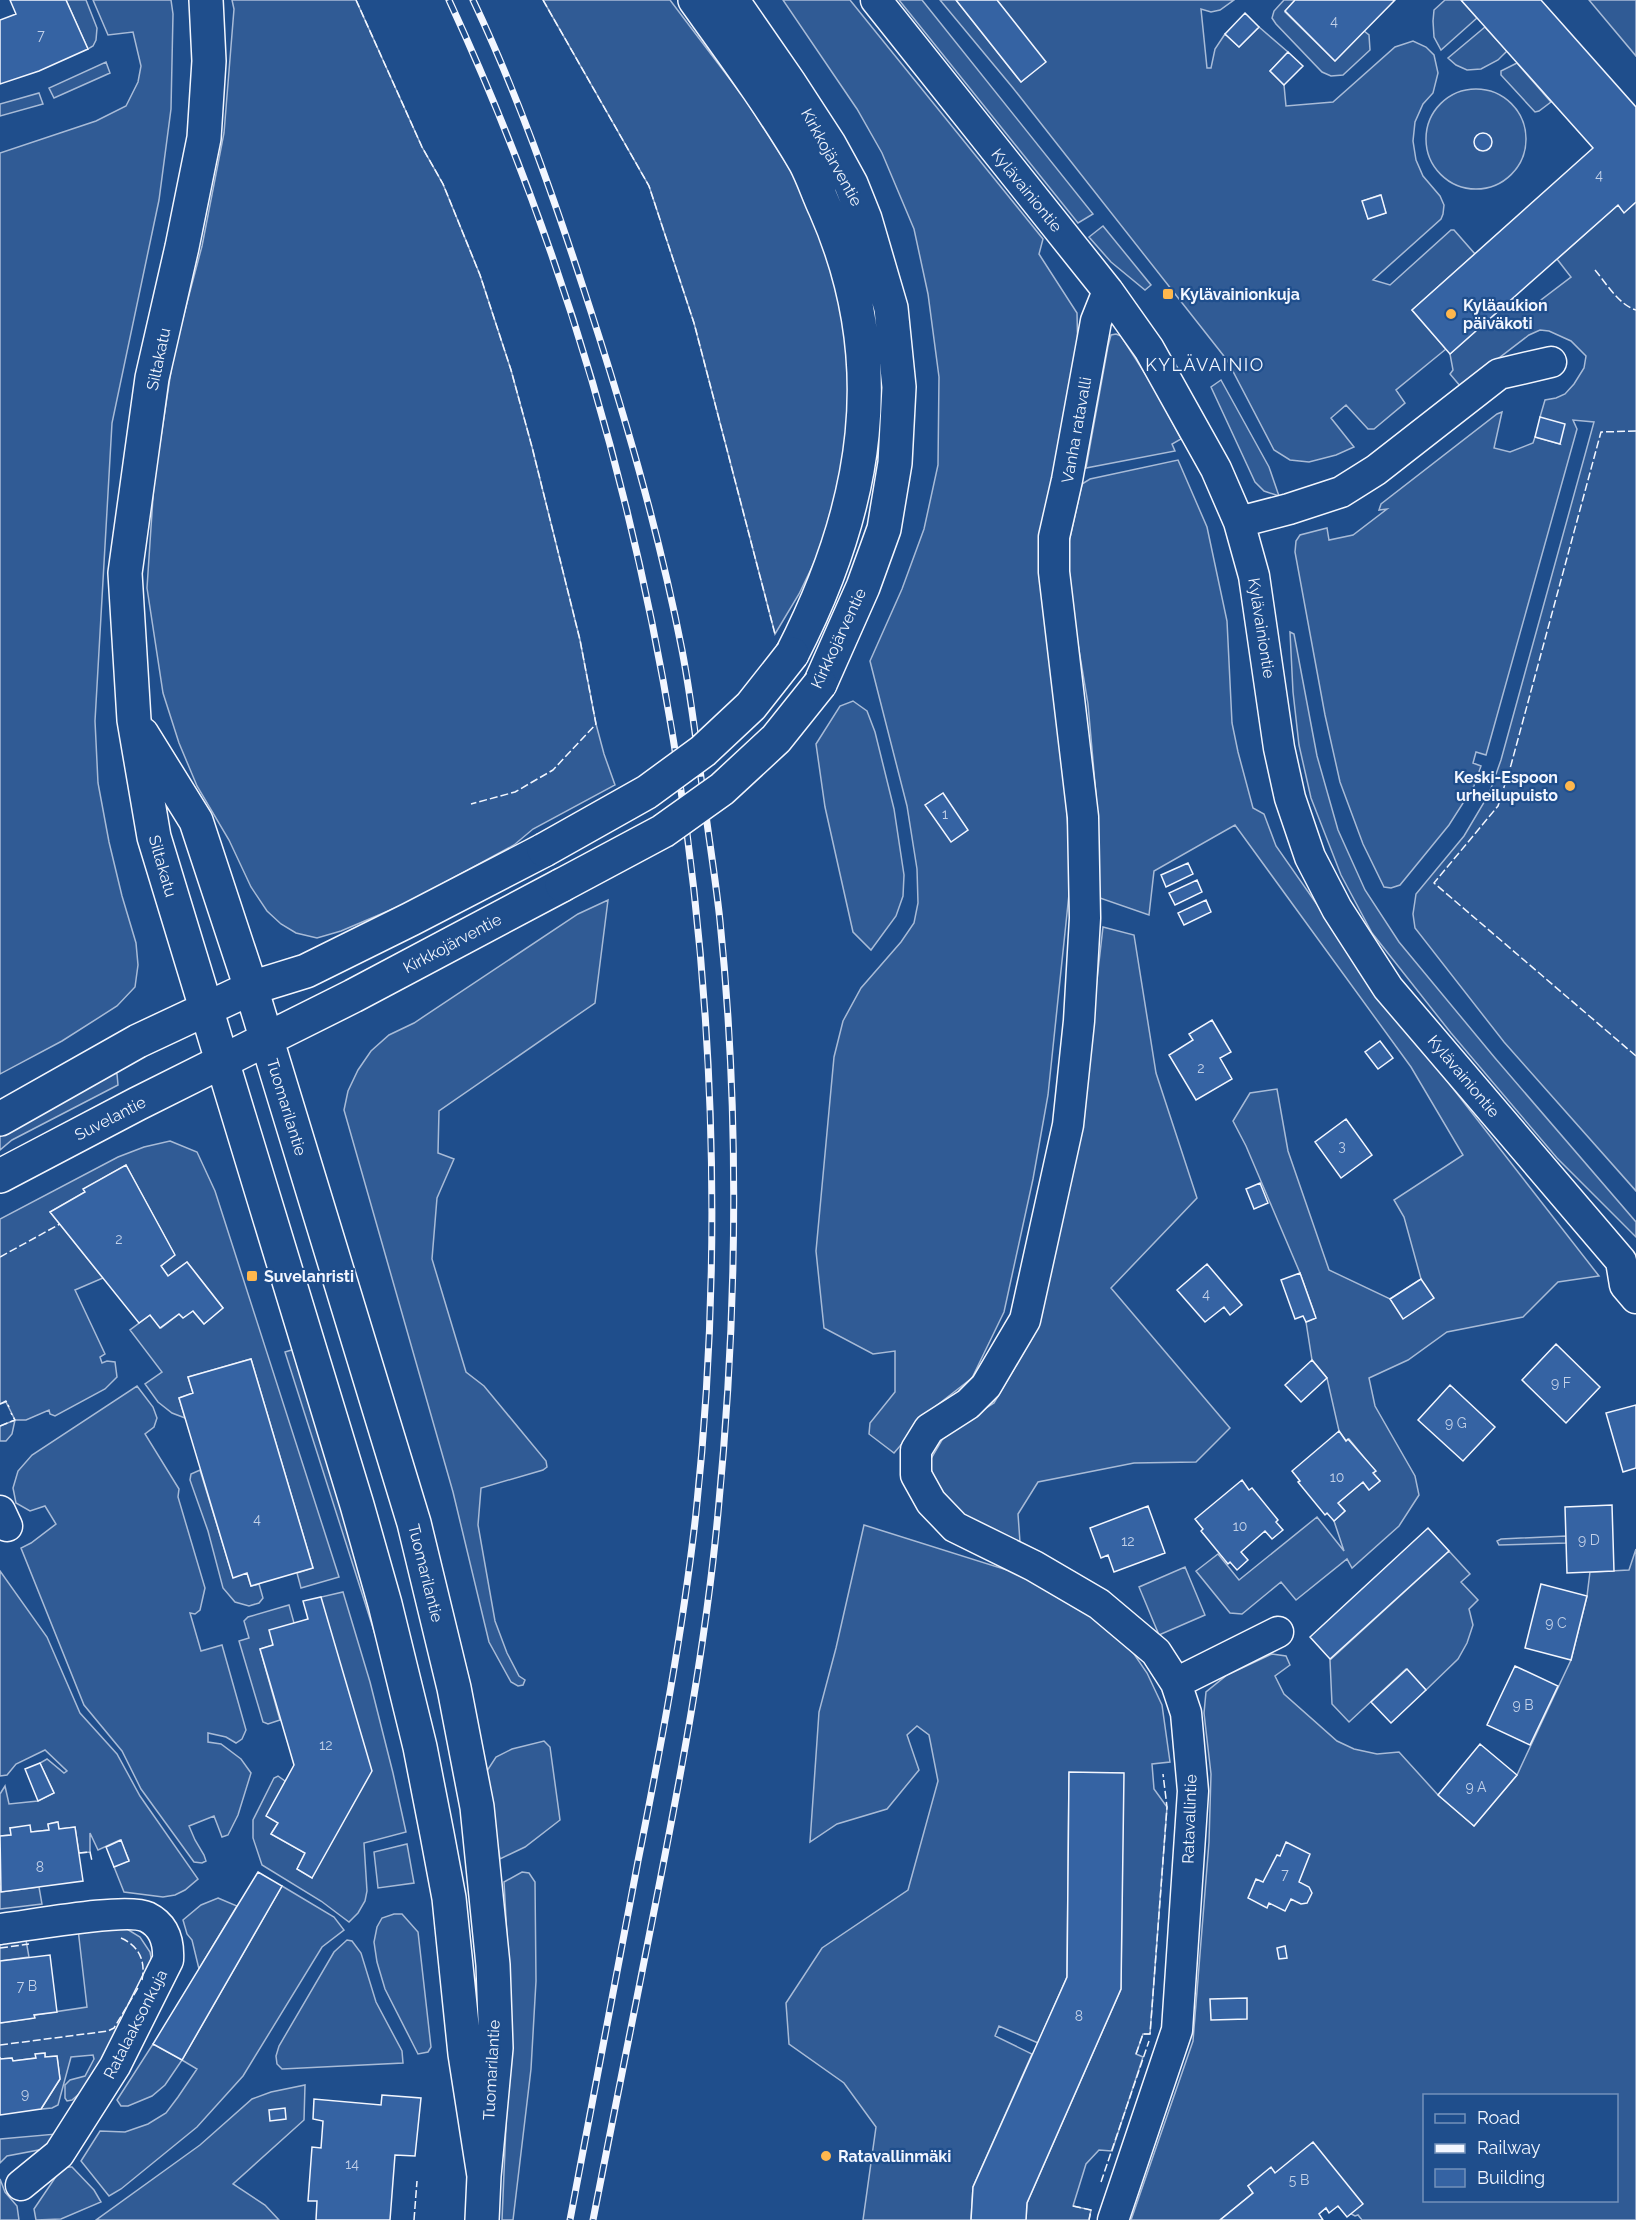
<svg xmlns="http://www.w3.org/2000/svg" width="1636" height="2220" font-family="Raleway,sans-serif">
<rect width="100%" height="100%" fill="#1f4e8c"/>
<!-- built -->
<path fill="#305b95" stroke="#a8bbd7" stroke-width="1.5" fill-rule="evenodd" d="M66 0H86L97 28 96 40 93 46 88 49Z
M93 0H171L173 14 171 109 159 200 112 423 95 721 98 783 109 842 122 896 136 943 138 965 135 987 117 1006 62 1041 0 1074V153L96 121 126 106 138 82 141 66 133 32 108 35Z
M232 0H356L422 147 443 184 480 275 511 370 532 447 580 640 596 724 604 754 615 785 533 829 514 845 407 903 341 931 317 938 296 933 281 924 267 911 251 887 229 840 197 786 179 743 163 693 147 588 154 482 174 352 202 246 224 133 234 9Z
M543 0H670L745 99 805 193 851 333 850 431 827 536 799 594 775 634 694 323 649 186Z
M783 0H850L1043 239 1039 254 1077 313 1078 357 1057 662 1071 875 1048 1095 1033 1179 1004 1312 972 1378 931 1410 894 1453 869 1434 870 1423 895 1392V1351L873 1354 824 1328 816 1251 834 1057 843 1021 861 988 901 942 914 923 918 903 917 869 907 806 870 661 902 589 924 529 938 465 939 377 928 294 914 229 882 153 857 109Z
M899 0H922L1093 214 1078 223Z
M940 0H956L1021 82 1045 62 997 0H1234L1220 10 1211 12 1201 9 1207 68H1211L1215 49 1225 34 1239 47 1259 27 1288 52 1270 71 1284 85 1286 106 1333 102 1395 47 1413 41 1426 47 1434 55 1438 73 1433 93 1423 104 1415 122 1413 141 1416 160 1423 176 1440 196 1444 205 1443 214 1441 219 1373 280 1390 285 1451 230H1454L1475 254 1412 310 1446 349 1396 390 1405 403 1374 429H1368L1346 405 1331 418 1354 447 1336 455 1309 462 1290 460 1274 450 1227 360 1013 88ZM1380 195 1386 213 1368 218 1363 201Z
M1284 0H1295L1285 12 1335 61 1364 31 1369 35 1370 50 1343 75 1331 76 1322 72 1276 24 1272 18 1274 11Z
M1445 0H1461L1477 18 1441 50 1434 37 1433 21 1434 10Z
M1589 0H1636V56Z
M1485 27 1507 51 1498 60 1481 69 1467 70 1456 65 1448 58Z
M106 62 110 73 54 98 49 88Z
M1517 63 1551 102 1539 111 1535 112 1501 75V71Z
M1426 139a50 50 0 1 1 100 0a50 50 0 1 1-100 0Z
M39 93 43 104 0 116V104Z
M1636 202V1191L1504 1042 1415 928 1413 914 1416 894 1464 836 1489 794 1501 760 1594 422 1573 420 1577 429 1486 755 1476 752 1473 763 1481 766 1474 786 1449 825 1400 885 1391 888 1384 887 1363 844 1340 782 1325 715 1295 552 1296 541 1300 535 1327 528 1329 540 1353 535 1387 509 1379 510 1381 504 1497 414 1502 412 1494 448 1510 452 1533 443 1535 437 1560 444 1540 417 1545 400 1556 398 1565 394 1574 384 1584 368 1586 356 1571 341 1549 331 1540 330 1529 335 1461 387 1450 374 1453 370 1450 354 1512 299 1525 312 1571 277 1557 259 1618 205 1624 212Z
M1103 226 1151 285 1145 290 1111 262 1089 237Z
M1116 334 1121 336 1153 386 1181 439 1172 444 1175 451 1086 468 1108 346 1111 335Z
M1221 380 1269 467 1279 496 1264 491 1255 482 1211 387Z
M1178 460 1207 527 1227 621 1232 723 1238 752 1253 808 1264 814 1276 846 1381 996 1599 1276 1558 1282 1523 1317 1447 1332 1408 1360 1369 1378 1375 1406 1415 1476 1419 1495 1399 1526 1352 1568 1347 1559 1296 1600 1281 1582 1242 1614 1230 1613 1196 1571 1218 1554 1239 1580 1317 1517 1344 1551 1334 1521 1345 1511 1338 1503 1363 1482 1369 1490 1380 1481 1373 1473 1375 1471 1349 1439 1346 1441 1339 1431 1327 1378 1312 1360 1306 1322 1315 1318 1314 1312 1300 1273 1246 1146 1233 1121 1250 1093 1277 1089 1288 1151 1329 1270 1390 1299 1421 1279 1404 1217 1394 1200 1463 1155 1411 1067 1235 825 1154 871 1149 915 1097 897 1096 795 1088 704 1075 626 1067 551 1082 484 1090 479Z
M1290 632 1294 634 1317 756 1338 830 1365 890 1399 942 1495 1058 1636 1222V1237L1557 1158 1451 1033 1372 933 1341 875 1311 798 1299 745 1293 692Z
M853 701 867 711 875 732 894 809 904 875 903 896 896 916 871 950 853 932 825 807 816 744 840 706Z
M608 900 595 1003 439 1111 438 1153 454 1159 437 1198 432 1259 466 1372 484 1386 546 1461 547 1467 543 1470 481 1488 478 1525 495 1621 507 1653 519 1676 525 1680 523 1685 518 1686 511 1682 489 1642 453 1492 344 1110 348 1091 358 1070 371 1051 389 1035 414 1023 578 914Z
M1103 927 1134 935 1156 1073 1197 1198 1111 1288 1230 1428 1196 1462 1134 1463 1038 1482 1018 1514 1020 1542 971 1522 939 1495 929 1462 946 1433 994 1403 1034 1335 1081 1120Z
M111 1071 117 1074 118 1085 12 1140 0 1150V1133Z
M170 1141 197 1152 215 1191 339 1577 301 1588 297 1573 313 1568 251 1359 188 1377 193 1393 179 1398 185 1418 172 1413 158 1402 145 1384 162 1372 130 1330 150 1315 161 1328 179 1314 193 1311 204 1324 223 1308 187 1262 168 1276 161 1266 174 1254 126 1165 84 1189 85 1192 50 1212 103 1278 75 1290 105 1354 100 1357 102 1363 107 1361 115 1362 117 1377 105 1389 55 1416 50 1414 49 1410 26 1420H15L12 1434 6 1441H0V1426L15 1420 6 1402 0 1404V1219L118 1157 144 1147Z
M295 1349 353 1528 388 1675 285 1352Z
M137 1386 153 1407 157 1418 154 1427 145 1434 179 1489 178 1497 205 1588 200 1610 195 1614 190 1613 201 1651 222 1645 246 1730 242 1739 236 1743 226 1737 208 1733V1742L221 1744 241 1759 251 1773 238 1815 228 1835 222 1837 214 1816 189 1826 195 1840 204 1855 206 1861 202 1863 194 1862 141 1789 122 1751 84 1705 21 1548 31 1543 56 1524 45 1506 30 1511 16 1503 13 1488 18 1471 32 1455Z
M200 1470 233 1577 247 1573 251 1586 259 1584 263 1598 259 1603 249 1606 235 1602 223 1588 208 1531 190 1480 191 1474Z
M864 1525 1023 1575 1088 1613 1132 1651 1147 1673 1162 1705 1170 1762 1152 1764 1154 1789 1167 1807 1150 2034H1143L1136 2054 1143 2057 1112 2151 1099 2150 1086 2164 1073 2206 1091 2210 1089 2220H1026L1027 2203 1121 1989 1123 1773H1069L1067 1977 1038 2043 999 2026 995 2036 1032 2054 973 2187 971 2220H863L876 2127 844 2083 789 2044 786 2003 822 1948 908 1890 938 1781 929 1735 917 1726 907 1735 919 1770 887 1809 837 1824 810 1842 819 1712 836 1648Z
M1566 1536V1543L1499 1545 1497 1541 1501 1539Z
M1636 1549V2220H1362L1358 2215 1355 2216 1275 2173 1271 2168 1248 2186 1253 2193 1220 2220H1131L1193 2041 1209 1842 1211 1774 1204 1713 1206 1692 1227 1675 1272 1654 1286 1656 1290 1665 1275 1676 1284 1694 1337 1741 1354 1749 1377 1754 1399 1752 1438 1795 1474 1826 1517 1775 1571 1660 1587 1596 1590 1572 1629 1570ZM1424 2096H1616V2200H1424Z
M1449 1551 1470 1574 1461 1582 1478 1600 1469 1609 1473 1625 1467 1643 1458 1659 1426 1690 1406 1669 1349 1722 1332 1704 1330 1660Z
M1185 1567 1205 1615 1159 1635 1139 1587Z
M0 1571 47 1637 80 1713 117 1754 140 1796 198 1879 185 1890 175 1895 163 1897 124 1892 114 1867 129 1860 120 1840 98 1850 90 1833V1852L79 1853 75 1827 59 1829 57 1822 48 1824 49 1830 31 1832 10 1828 11 1835 0 1836V1794L5 1786 9 1804 38 1801 54 1793 40 1763 47 1759 64 1773 67 1771 45 1750 16 1764 7 1775 0 1776Z
M343 1592 370 1682 393 1773 406 1832 364 1843 367 1891 365 1901 358 1913 349 1922 321 1901 262 1865 253 1838V1820L274 1778 278 1776 285 1781 278 1823 271 1834 305 1853 297 1869 312 1878 321 1597Z
M289 1605 294 1623 273 1645 260 1649 280 1720 268 1724 263 1722 239 1641 249 1638 244 1621 248 1617Z
M544 1741 550 1747 560 1820 525 1847 500 1859 485 1774 496 1757 512 1749Z
M407 1844 414 1883 378 1888 374 1852Z
M522 1872 529 1873 535 1882 536 1981 531 2069 513 2220H502L507 2102 509 1972 504 1882Z
M0 1885 1 1892 39 1887 42 1904 0 1909Z
M282 1886 334 1917 344 1930 322 1947 243 2076 197 2127 121 2189 109 2196 81 2161 100 2131 125 2132 148 2124 166 2113 178 2097 197 2069 182 2060 165 2085 152 2096 128 2106H121L117 2100 153 2044 182 2060Z
M218 1898 237 1906 199 1969 192 1940 187 1934 183 1920 201 1905Z
M394 1914H402L418 1932 431 2047 428 2052 418 2054 385 1989 377 1962 374 1942 377 1927 382 1918Z
M78 1929H127L140 1937 150 1952 153 1967 87 2087 72 2100 67 2101 65 2098V2085L70 2080 85 2076 94 2059 93 2055 71 2057 58 2105 52 2108 41 2109 60 2079 57 2056 45 2057V2053L36 2054V2058L13 2061 12 2058 0 2059V2023L34 2018V2015L87 2007Z
M26 1940 29 1957 0 1961V1943Z
M347 1940 352 1941 361 1953 376 2002 402 2051 403 2063 282 2069 277 2064 276 2056 279 2046 334 1952Z
M305 2085 304 2120 233 2184 265 2205 279 2220H96L200 2145 252 2099 271 2092Z
M56 2134 49 2148 7 2156 0 2163V2139Z
M66 2167H72L94 2190 101 2202 61 2219 36 2220 34 2209 61 2169Z
M0 2179 5 2192 17 2206 19 2220H0Z"/>
<!-- building -->
<path fill="#3563a3" stroke="#f2f6ff" stroke-width="1.5" d="M10 0H66L88 49 39 71 0 84V20L16 14Z
M956 0H997L1046 62 1021 82Z
M1295 0H1395L1335 61 1285 11Z
M1461 0H1541L1636 107V202L1624 213 1618 205 1450 354 1412 310 1593 148Z
M1245 13 1259 27 1239 47 1225 34Z
M1288 52 1303 66 1284 85 1270 71Z
M1474 142a9 9 0 1 1 18 0a9 9 0 1 1-18 0Z
M1381 195 1386 213 1368 219 1362 201Z
M1540 417 1565 424 1560 444 1535 437Z
M943 793 968 830 951 842 925 805Z
M1188 863 1193 874 1166 887 1161 875Z
M1197 880 1202 892 1175 905 1169 893Z
M1206 900 1211 912 1184 925 1178 913Z
M1212 1020 1231 1052 1220 1058 1232 1079 1196 1100 1169 1055 1193 1040 1189 1034Z
M1380 1041 1393 1058 1378 1069 1365 1052Z
M1346 1119 1372 1155 1341 1178 1315 1142Z
M126 1165 175 1255 161 1266 168 1276 187 1262 223 1308 204 1324 193 1311 183 1318 179 1314 160 1328 150 1315 139 1323 50 1212 85 1192 83 1189Z
M1260 1183 1268 1203 1254 1209 1246 1189Z
M1207 1264 1242 1305 1230 1315 1224 1307 1205 1322 1177 1290Z
M1300 1273 1316 1318 1306 1322 1303 1316 1295 1319 1281 1280Z
M1421 1279 1434 1298 1403 1319 1390 1299Z
M1556 1344 1600 1387 1566 1423 1522 1380Z
M251 1359 313 1568 251 1586 247 1573 233 1578 179 1398 193 1393 188 1377Z
M1312 1360 1327 1378 1301 1402 1285 1385Z
M1450 1385 1495 1427 1463 1461 1418 1420Z
M1636 1405V1468L1623 1472 1606 1413Z
M1339 1431 1346 1441 1348 1439 1376 1471 1373 1473 1380 1481 1369 1490 1363 1482 1338 1503 1345 1511 1334 1521 1327 1513 1325 1515 1298 1482 1300 1481 1292 1471Z
M1242 1480 1249 1490 1252 1488 1278 1520 1276 1522 1283 1530 1272 1539 1265 1531 1241 1552 1248 1560 1237 1570 1230 1562 1228 1564 1201 1531 1203 1529 1195 1519Z
M1612 1505 1614 1571 1567 1573 1565 1507Z
M1148 1506 1165 1553 1114 1572 1108 1555 1101 1558 1090 1528Z
M1428 1528 1449 1551 1330 1659 1310 1637Z
M1541 1584 1587 1596 1571 1660 1525 1648Z
M321 1597 372 1771 312 1878 297 1869 305 1853 271 1834 278 1823 266 1816 294 1765 260 1649 273 1645 269 1630 308 1619 303 1601Z
M1515 1666 1558 1686 1530 1745 1487 1725Z
M1407 1669 1426 1690 1391 1723 1371 1702Z
M1480 1744 1517 1775 1474 1826 1438 1795Z
M40 1763 54 1793 38 1801 25 1769Z
M1069 1772 1124 1773 1121 1989 1027 2203 1026 2220H971L973 2187 1067 1977Z
M58 1822 59 1829 75 1827 83 1881 1 1892 0 1836 11 1835 10 1828 30 1825 31 1832 49 1830 48 1824Z
M121 1840 129 1861 114 1867 106 1847Z
M1286 1842 1310 1854 1299 1882 1309 1887 1312 1893 1307 1903 1301 1904 1291 1899 1285 1911 1269 1903 1267 1908 1248 1898 1256 1879 1263 1882 1277 1855 1280 1856Z
M258 1872 282 1886 182 2060 153 2044Z
M1285 1946 1287 1958 1279 1959 1277 1948Z
M50 1955 57 2012 34 2015 35 2018 0 2023V1961Z
M1247 1998V2019L1211 2020 1210 1999Z
M45 2053V2057L57 2056 60 2079 41 2109 0 2115V2057V2059L12 2058 13 2061 36 2058 35 2054Z
M382 2095 421 2098 415 2156 395 2155 390 2220H316L317 2201H308L312 2147 321 2148 323 2121 313 2119 314 2099 381 2105Z
M285 2108 286 2119 270 2121 269 2110Z
M1313 2142 1363 2204 1347 2217 1338 2206 1329 2213 1326 2208 1319 2214 1323 2220H1220L1253 2193 1248 2186 1271 2167 1275 2173Z"/>
<g fill="none" stroke-linecap="round" stroke-linejoin="round">
<defs>
<path id="street" d="M876 0 1108 291 1149 349 1216 469 1239 522 1254 576 1279 748 1290 798 1310 857 1337 909 1388 988 1621 1261 1625 1285 1636 1298
M1108 291 1096 321 1067 480 1054 537V572L1083 817 1085 918 1079 1021 1068 1125 1025 1320 986 1386 968 1404 929 1429 916 1450V1475L931 1502 955 1527 1034 1566 1099 1604 1156 1652 1176 1683 1186 1713 1193 1791 1177 2030 1113 2220
M1239 522 1289 509 1341 492 1376 470 1499 374 1551 362
M0 1511 7 1526
M1176 1683 1278 1632
M0 1929C28 1926 126 1907 147 1917 165 1926 169 1943 168 1960L115 2066 59 2154 21 2185"/>
<path id="secondary" d="M206 0 209 61 204 138 182 247 152 378 125 573 134 720 154 837 357 1505 385 1604 420 1747 437 1834 449 1898 465 2054 484 2176
M695 0C733 53 772 106 805 162 813 177 818 193 825 208 893 362 867 508 792 654
M732 0 790 84 829 144 851 184 865 219 891 308 899 387 895 463 884 529 863 587 820 684
M142 734 196 821 251 988 414 1523 454 1688 477 1807 493 1965 496 2048 484 2176 482 2220
M0 1119 138 1041 251 988 306 971 411 919 544 850
M0 1176 137 1104 353 996 562 885"/>
</defs>
<!-- street casing -->
<use href="#street" stroke="#f2f6ff" stroke-width="33"/>
<!-- secondary casing -->
<use href="#secondary" stroke="#f2f6ff" stroke-width="36"/>
<!-- street -->
<use href="#street" stroke="#1f4e8c" stroke-width="30"/>
<!-- secondary -->
<use href="#secondary" stroke="#1f4e8c" stroke-width="33"/>
<defs>
<path id="rail" d="M449 0C664 465 750 1004 696 1513 683 1630 661 1746 638 1861 615 1981 593 2100 570 2220
M473 0C517 93 551 190 583 287 622 406 658 527 682 650 692 702 698 756 705 808 710 846 716 883 720 921 740 1117 737 1317 718 1513 706 1642 682 1769 657 1896 636 2004 614 2112 593 2220"/>
</defs>
<!-- rail casing -->
<use href="#rail" stroke="#f2f6ff" stroke-width="7"/>
<!-- rail -->
<use href="#rail" stroke="#1f4e8c" stroke-width="4.5" stroke-dasharray="14" stroke-linecap="butt"/>
<defs>
<path id="secondary-bridge" d="M544 850 647 792 703 751 751 706 792 654
M562 885 663 831 722 789 776 739 820 684"/>
</defs>
<!-- secondary-bridge casing -->
<use href="#secondary-bridge" stroke="#f2f6ff" stroke-width="36" stroke-linecap="butt"/>
<!-- secondary-bridge -->
<use href="#secondary-bridge" stroke="#1f4e8c" stroke-width="33"/>
<!-- fence -->
<path stroke="#f2f6ff" stroke-width="1.5" stroke-dasharray="8 3" stroke-linecap="butt" d="M356 0 422 147 443 184 480 275 511 370 532 447 580 640 596 724 553 770 515 792 471 804
M543 0 649 186 694 323 775 634
M1595 270C1606 283 1619 305 1636 310
M1636 431 1601 432 1511 765 1498 806 1434 883 1636 1056
M0 1257 60 1224
M0 1404 6 1401 9 1407
M0 1426 15 1420 11 1413
M79 1853 90 1852 92 1861
M121 1938C139 1946 146 1961 142 1980
M0 1948 29 1944
M0 2045 108 2031 114 2028 138 1988
M1136 2054 1143 2034H1150L1167 1807 1163 1774
M1101 2182 1149 2041
M1073 2206 1091 2210 1089 2220
M414 2220 417 2181"/>
</g>
<!-- markers -->
<g fill="#ffb74d" stroke="#1f4e8c" stroke-width="2">
<rect x="1162" y="288" width="12" height="12" rx="3"/>
<circle cx="1451" cy="314" r="6"/>
<circle cx="1570" cy="786" r="6"/>
<rect x="246" y="1270" width="12" height="12" rx="3"/>
<circle cx="826" cy="2156" r="6"/>
</g>
<g text-anchor="middle" stroke-width="4.5" stroke-linejoin="round" paint-order="stroke">
<!-- number labels -->
<g font-size="14" fill="#c3d1e8">
<text x="1334" y="26">4</text>
<text x="41" y="40">7</text>
<text x="1599" y="180">4</text>
<text x="945" y="819">1</text>
<text x="1201" y="1073">2</text>
<text x="1342" y="1151">3</text>
<text x="119" y="1244">2</text>
<text x="1206" y="1299">4</text>
<text x="1561" y="1388">9 F</text>
<text x="1456" y="1428">9 G</text>
<text x="1337" y="1482">10</text>
<text x="257" y="1524">4</text>
<text x="1240" y="1531">10</text>
<text x="1589" y="1545">9 D</text>
<text x="1128" y="1546">12</text>
<text x="1556" y="1628">9 C</text>
<text x="1523" y="1710">9 B</text>
<text x="326" y="1750">12</text>
<text x="1476" y="1792">9 A</text>
<text x="40" y="1872">8</text>
<text x="1285" y="1879">7</text>
<text x="27" y="1991">7 B</text>
<text x="1079" y="2021">8</text>
<text x="25" y="2099">9</text>
<text x="352" y="2169">14</text>
<text x="1299" y="2185">5 B</text>
</g>
<!-- street labels -->
<g font-size="16" fill="#f2f6ff" stroke="#1f4e8c">
<text transform="translate(832 157) rotate(61)" y="6">Kirkkojärventie</text>
<text transform="translate(1027 190) rotate(51)" y="6">Kylävainiontie</text>
<text transform="translate(158 359) rotate(-78)" y="6">Siltakatu</text>
<text transform="translate(1076 430) rotate(-80)" y="6">Vanha ratavalli</text>
<text transform="translate(1262 628) rotate(81)" y="6">Kylävainiontie</text>
<text transform="translate(838 638) rotate(-65)" y="6">Kirkkojärventie</text>
<text transform="translate(163 866) rotate(74)" y="6">Siltakatu</text>
<text transform="translate(452 943) rotate(-28)" y="6">Kirkkojärventie</text>
<text transform="translate(1464 1076) rotate(50)" y="6">Kylävainiontie</text>
<text transform="translate(287 1107) rotate(73)" y="6">Tuomarilantie</text>
<text transform="translate(110 1118) rotate(-27)" y="6">Suvelantie</text>
<text transform="translate(426 1573) rotate(76)" y="6">Tuomarilantie</text>
<text transform="translate(1189 1819) rotate(-88)" y="6">Ratavallintie</text>
<text transform="translate(135 2024) rotate(-63)" y="6">Ratalaaksonkuja</text>
<text transform="translate(491 2070) rotate(-87)" y="6">Tuomarilantie</text>
</g>
<!-- poi labels -->
<g font-size="16" font-weight="bold" fill="#f2f6ff" stroke="#1f4e8c" text-anchor="start">
<text x="1180" y="300">Kylävainionkuja</text>
<text x="1463" y="311">Kyläaukion<tspan x="1463" dy="18">päiväkoti</tspan></text>
<text x="1558" y="783" text-anchor="end">Keski-Espoon<tspan x="1558" dy="18">urheilupuisto</tspan></text>
<text x="264" y="1282">Suvelanristi</text>
<text x="838" y="2162">Ratavallinmäki</text>
</g>
<!-- neighbourhood labels -->
<g font-size="18" letter-spacing="1.5" fill="#f2f6ff" stroke="#1f4e8c">
<text x="1205" y="371">KYLÄVAINIO</text>
</g>
</g>
<!-- legend -->
<rect x="1423" y="2094" width="195" height="108" fill="#1f4e8c" stroke="#7391ba" stroke-width="1.5"/>
<rect x="1435" y="2114" width="30" height="9" fill="#1f4e8c" stroke="#7391ba" stroke-width="1.5"/>
<text x="1477" y="2124" font-size="18" fill="#f2f6ff">Road</text>
<rect x="1435" y="2144" width="30" height="9" fill="#f2f6ff" stroke="#7391ba" stroke-width="1.5"/>
<text x="1477" y="2154" font-size="18" fill="#f2f6ff">Railway</text>
<rect x="1435" y="2169" width="30" height="18" fill="#3563a3" stroke="#7391ba" stroke-width="1.5"/>
<text x="1477" y="2184" font-size="18" fill="#f2f6ff">Building</text>
</svg>
